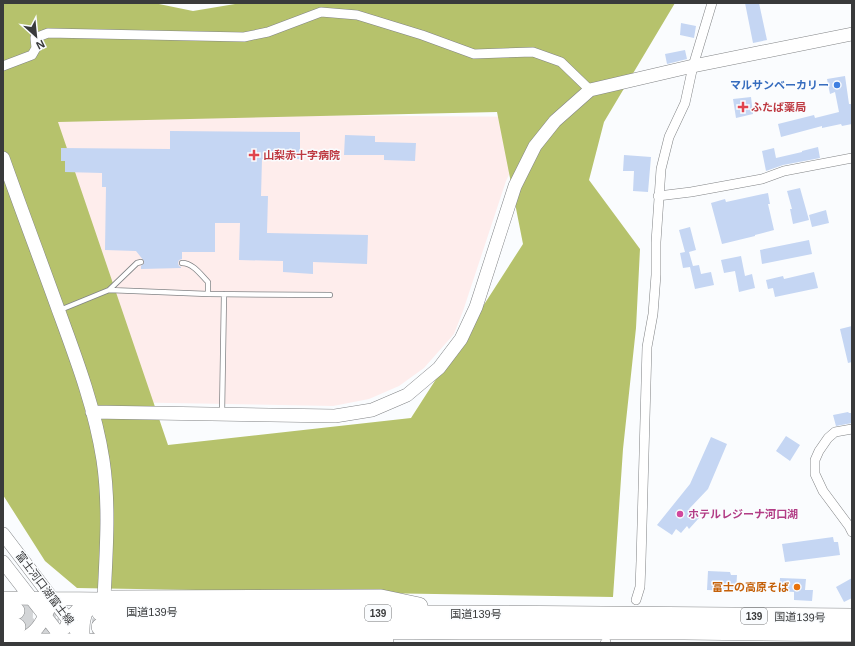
<svg xmlns="http://www.w3.org/2000/svg" width="855" height="646" font-family="Arial,'Noto Sans JP',sans-serif">
<rect width="100%" height="100%" fill="#fafcfe"/>
<!-- medical -->
<path fill="#feedec" d="M3 113 545 117 524 143 506 181 463 311 454 334 424 368 399 386 369 399 333 406 112 402Z"/>
<!-- forest -->
<path fill="#b6c26c" fill-rule="evenodd" d="M3 3H154L193 11 241 3H675L604 122 589 180 640 249 636 328 623 449 613 597 77 588 45 561 3 495ZM497 112 523 244 411 418 168 445 58 122Z"/>
<!-- building -->
<path fill="#c5d6f3" d="M745 3H759L767 40 753 43Z
M681 23 696 26 694 38 680 35Z
M685 50 687 59 667 64 665 54Z
M845 76 849 104H852V124L842 126 841 124 822 128V126L781 137 778 124 814 115 815 118 839 112 835 92 830 94 827 79Z
M751 97 753 114 736 118 733 99Z
M170 131 300 132V159H262L261 196H268L267 233 368 235 367 264 313 262V274L283 272V261L239 260 240 223H215V252H182V259L179 260 178 263 179 266 181 267V268L141 269V266L144 263V261L136 251 105 250 106 187H102V173L65 172V161H61V148L170 149Z
M345 135 375 136V142L416 143 415 161 384 160V155H344Z
M818 147 820 158 783 165 766 171 762 151 774 148 776 158 802 152V151Z
M624 155 651 157 648 192 633 191 634 171H623Z
M800 188 809 220 793 224 790 209H792L787 191Z
M768 193 770 204H768L774 230 755 235V236L722 244 711 203 725 199 726 202Z
M826 210 829 223 812 227 809 215Z
M690 227 696 250 689 252 693 266 699 265 701 274 711 272 714 285 695 289 690 267 683 268 680 253 685 252 679 230Z
M809 240 812 254 762 264 760 250Z
M741 256 745 276 752 274 755 288 739 292 735 271 724 273 721 260Z
M814 272 818 288 775 297 773 288 768 289 766 280 783 276 784 279Z
M852 326V362L848 363 840 329Z
M848 412 849 413H852V423L836 426 833 415Z
M786 436 800 445 790 461 776 451Z
M711 437 727 444 708 489 689 509 699 518 689 529 687 526 681 533 676 529 672 535 657 525 690 484Z
M833 537 834 542H838L840 555 785 562 782 544Z
M708 571 730 572 731 575H737L736 591 707 590Z
M780 578 806 579 805 590H813L812 601 794 600V592L779 591Z
M852 578V598L844 602 836 587Z"/>
<g fill="none" stroke-linecap="round" stroke-linejoin="round">
<!-- highway-tunnel -->
<path stroke="#d3d5d7" stroke-width="17" stroke-dasharray="17 8" stroke-linecap="butt" d="M16 611 56 612
M17 627H100"/>
<defs>
<path id="lane" d="M182 263C193 263 201 275 208 282V294
M109 290 137 263 141 262
M60 310 109 290 208 294 330 295
M222 414 224 294"/>
<path id="street" d="M3 66 32 55 36 48 35 38 48 33 244 37 268 32 321 12 357 15 422 35 474 54 533 52 561 62 590 90
M658 196 691 192 762 179 784 171 852 158
M852 429 835 432 828 438 819 451 815 460V474L823 491 849 526 852 532
M636 600 640 587 641 561 647 347 653 314 656 275V242L661 169 669 137 685 103 693 66 712 3
M605 643 606 642"/>
<path id="secondary" d="M3 158C21 209 40 259 58 309 76 358 95 408 103 460 110 506 106 553 104 599
M92 412 335 416 372 410 407 395 439 368 461 339 476 307 515 186 535 146 555 121 590 90 693 66 852 34
M3 534 86 643
M3 562 66 643
M3 598 104 599
M66 627C71 614 81 605 94 601
M20 640H83L145 641
M21 640C36 633 41 624 48 610
M83 640C83 629 82 617 89 608 91 606 94 604 97 602"/>
<path id="highway" d="M104 599 381 598 419 606
M3 611H16
M100 612 460 614 852 617
M3 627H17
M100 627 459 631H684L852 633
M3 640H20
M145 641 352 643 385 639"/>
</defs>
<!-- lane casing -->
<use href="#lane" stroke="#828486" stroke-width="6"/>
<!-- street casing -->
<use href="#street" stroke="#828486" stroke-width="10"/>
<!-- secondary casing -->
<use href="#secondary" stroke="#828486" stroke-width="14"/>
<!-- highway casing -->
<use href="#highway" stroke="#828486" stroke-width="18"/>
<!-- lane -->
<use href="#lane" stroke="#fff" stroke-width="4.5"/>
<!-- street -->
<use href="#street" stroke="#fff" stroke-width="9"/>
<!-- secondary -->
<use href="#secondary" stroke="#fff" stroke-width="13"/>
<!-- highway -->
<use href="#highway" stroke="#fff" stroke-width="17"/>
</g>
<!-- markers -->
<circle fill="#3f7fe0" stroke="#fafcfe" stroke-width="1.5" cx="837" cy="85" r="4"/>
<g fill="#e0444e" stroke="#fafcfe" stroke-width="1.5">
<path d="M741 101h4v4h4v4h-4v4h-4v-4h-4v-4h4z"/>
<path d="M252 149h4v4h4v4h-4v4h-4v-4h-4v-4h4z"/>
</g>
<circle fill="#d1479c" stroke="#fafcfe" stroke-width="1.5" cx="680" cy="514" r="4"/>
<circle fill="#e8710a" stroke="#fafcfe" stroke-width="1.5" cx="797" cy="587" r="4"/>
<g text-anchor="middle" stroke-width="3" stroke-linejoin="round" paint-order="stroke">
<!-- shield labels -->
<g fill="#fafcfe" stroke="#737476" stroke-width="1">
<rect x="365" y="605" width="26" height="16" rx="3"/>
<rect x="741" y="608" width="26" height="16" rx="3"/>
</g>
<g font-size="10" font-weight="bold" fill="#393a3b">
<text x="378" y="617">139</text>
<text x="754" y="620">139</text>
</g>
<!-- shop labels -->
<g font-size="11" font-weight="bold" fill="#366cbe" stroke="#fafcfe" text-anchor="end">
<text x="829" y="89">マルサンベーカリー</text>
</g>
<!-- health labels -->
<g font-size="11" font-weight="bold" fill="#be3a42" stroke="#fafcfe" text-anchor="start">
<text x="751" y="111">ふたば薬局</text>
<text x="263" y="159">山梨赤十字病院</text>
</g>
<!-- hotel labels -->
<g font-size="11" font-weight="bold" fill="#b23c85" stroke="#fafcfe" text-anchor="start">
<text x="688" y="518">ホテルレジーナ河口湖</text>
</g>
<!-- food labels -->
<g font-size="11" font-weight="bold" fill="#c56008" stroke="#fafcfe" text-anchor="end">
<text x="789" y="591">富士の高原そば</text>
</g>
<!-- street labels -->
<g font-size="11" fill="#393a3b" stroke="#fafcfe">
<text transform="translate(45 588) rotate(53)" y="4">富士河口湖富士線</text>
<text x="152" y="616">国道139号</text>
<text x="476" y="618">国道139号</text>
<text transform="translate(800 617) rotate(1)" y="4">国道139号</text>
</g>
</g>
<!-- border -->
<rect width="855" height="646" fill="none" stroke="#393a3b" stroke-width="8"/>
<!-- north arrow -->
<g transform="translate(36 36) rotate(153)" stroke="#fafcfe" stroke-width="3" paint-order="stroke">
<path d="M0-3L7 15L0 10L-7 15Z" fill="#393a3b"/>
<text y="-6" font-size="11" font-weight="bold" text-anchor="middle" fill="#393a3b">N</text>
</g>
</svg>
